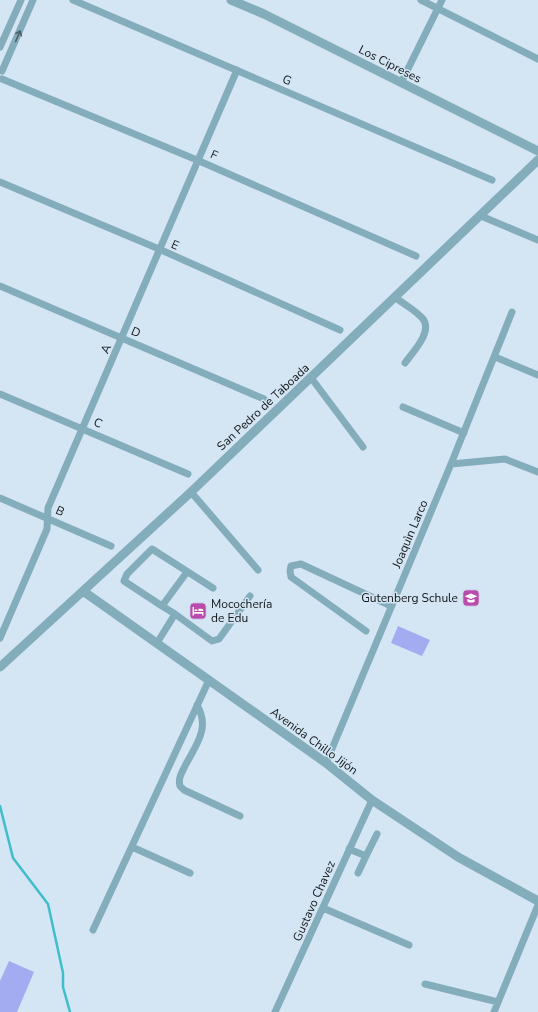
<svg xmlns="http://www.w3.org/2000/svg" width="538" height="1012" font-family="'Nunito Sans',sans-serif">
<rect width="100%" height="100%" fill="#d4e5f3"/>
<!-- green -->
<path fill="#a3abf1" d="M398 626 430 640 422 656 391 643Z
M9 961 34 972 17 1012H0V981Z"/>
<g fill="none" stroke-linecap="round" stroke-linejoin="round">
<!-- stream -->
<path stroke="#3ebdca" stroke-width="2.5" d="M0 806 13 858 48 904 63 973V987L70 1012"/>
<!-- minor -->
<path stroke="#84adbc" stroke-width="7" d="M73 0 492 180
M421 0 538 59
M0 47 21 0
M2 71 33 0
M2 79 197 160 416 256
M401 83 442 0
M0 182 159 249 340 330
M481 216 538 240
M0 286 264 399
M395 297C403 304 416 310 423 319 433 332 412 353 405 363
M495 357 538 375
M312 379 363 447
M0 394 188 474
M403 407 464 433
M451 464 505 459 538 472
M191 492 258 570
M0 498 111 546
M162 606 124 581 127 574 152 549 213 588
M175 614 212 641 219 639 250 596
M366 631 291 577 290 571 291 566 301 564 391 606
M0 638 47 529 48 508 237 70
M157 643 175 614 162 606 187 572
M197 705C211 729 195 746 184 768 181 774 178 779 180 786L184 790 240 816
M326 763 451 464 512 312
M132 847 190 873
M349 849 366 856 358 873
M366 856 377 834
M323 908 409 945
M93 930 209 680
M425 984 498 1002
M275 1012 372 800
M494 1012 538 905"/>
<!-- tertiary -->
<path stroke="#84adbc" stroke-width="9" d="M231 0 264 14 538 151
M83 591 326 763 372 800 458 857 538 901
M0 667 191 492 538 160"/>
</g>
<!-- one-way arrows -->
<defs><path id="oneway-shaft" d="M-6 0H5M1.5-3L5.5 0L1.5 3" fill="none" stroke-width="1.6" stroke-linecap="round" stroke-linejoin="round"/></defs>
<use stroke="#4a626b" href="#oneway-shaft" transform="translate(18 36) rotate(-67)"/>
<!-- icons -->
<defs>
<symbol id="school-square" viewBox="-11 -11 22 22"><rect x="-9" y="-9" width="18" height="18" rx="4" fill="#b94baa" stroke="#d4e5f3"/><path d="M0-5L7-2L0 1L-7-2ZM-4 1L0 2.5L4 1V4Q0 6-4 4Z" fill="#fff"/></symbol>
<symbol id="hotel-square" viewBox="-11 -11 22 22"><rect x="-9" y="-9" width="18" height="18" rx="4" fill="#b94baa" stroke="#d4e5f3"/><path d="M-6-4.5h1.5V1H6V5H4.5V3h-9V5H-6ZM-4 0a1.8 1.8 0 1 1 3.6 0ZM.5 0V-2.5h3Q6-2.5 6 0Z" fill="#fff"/></symbol>
</defs>
<g fill-rule="evenodd">
<use href="#school-square" x="461" y="588" width="20" height="20"/>
<use href="#hotel-square" x="188" y="601" width="20" height="20"/>
</g>
<g text-anchor="middle" stroke-width="3" stroke-linejoin="round" paint-order="stroke">
<!-- street labels -->
<g font-size="12" fill="#10161a" stroke="#d4e5f3">
<text transform="translate(390 64) rotate(27)" y="4">Los Cipreses</text>
<text transform="translate(287 80) rotate(23)" y="4">G</text>
<text transform="translate(214 155) rotate(24)" y="4">F</text>
<text transform="translate(175 245) rotate(24)" y="4">E</text>
<text transform="translate(136 332) rotate(23)" y="4">D</text>
<text transform="translate(106 349) rotate(-66)" y="4">A</text>
<text transform="translate(263 407) rotate(-43)" y="4">San Pedro de Taboada</text>
<text transform="translate(98 423) rotate(23)" y="4">C</text>
<text transform="translate(60 511) rotate(24)" y="4">B</text>
<text transform="translate(410 534) rotate(-67)" y="4">Joaquìn Larco</text>
<text transform="translate(314 741) rotate(36)" y="4">Avenida Chillo Jijón</text>
<text transform="translate(314 901) rotate(-66)" y="4">Gustavo Chavez</text>
</g>
<!-- poi labels -->
<g font-size="12" fill="#10161a" stroke="#d4e5f3" text-anchor="end">
<text x="458" y="602">Gutenberg Schule</text>
<text x="211" y="608" text-anchor="start">Mocochería<tspan x="211" dy="14">de Edu</tspan></text>
</g>
</g>
</svg>
